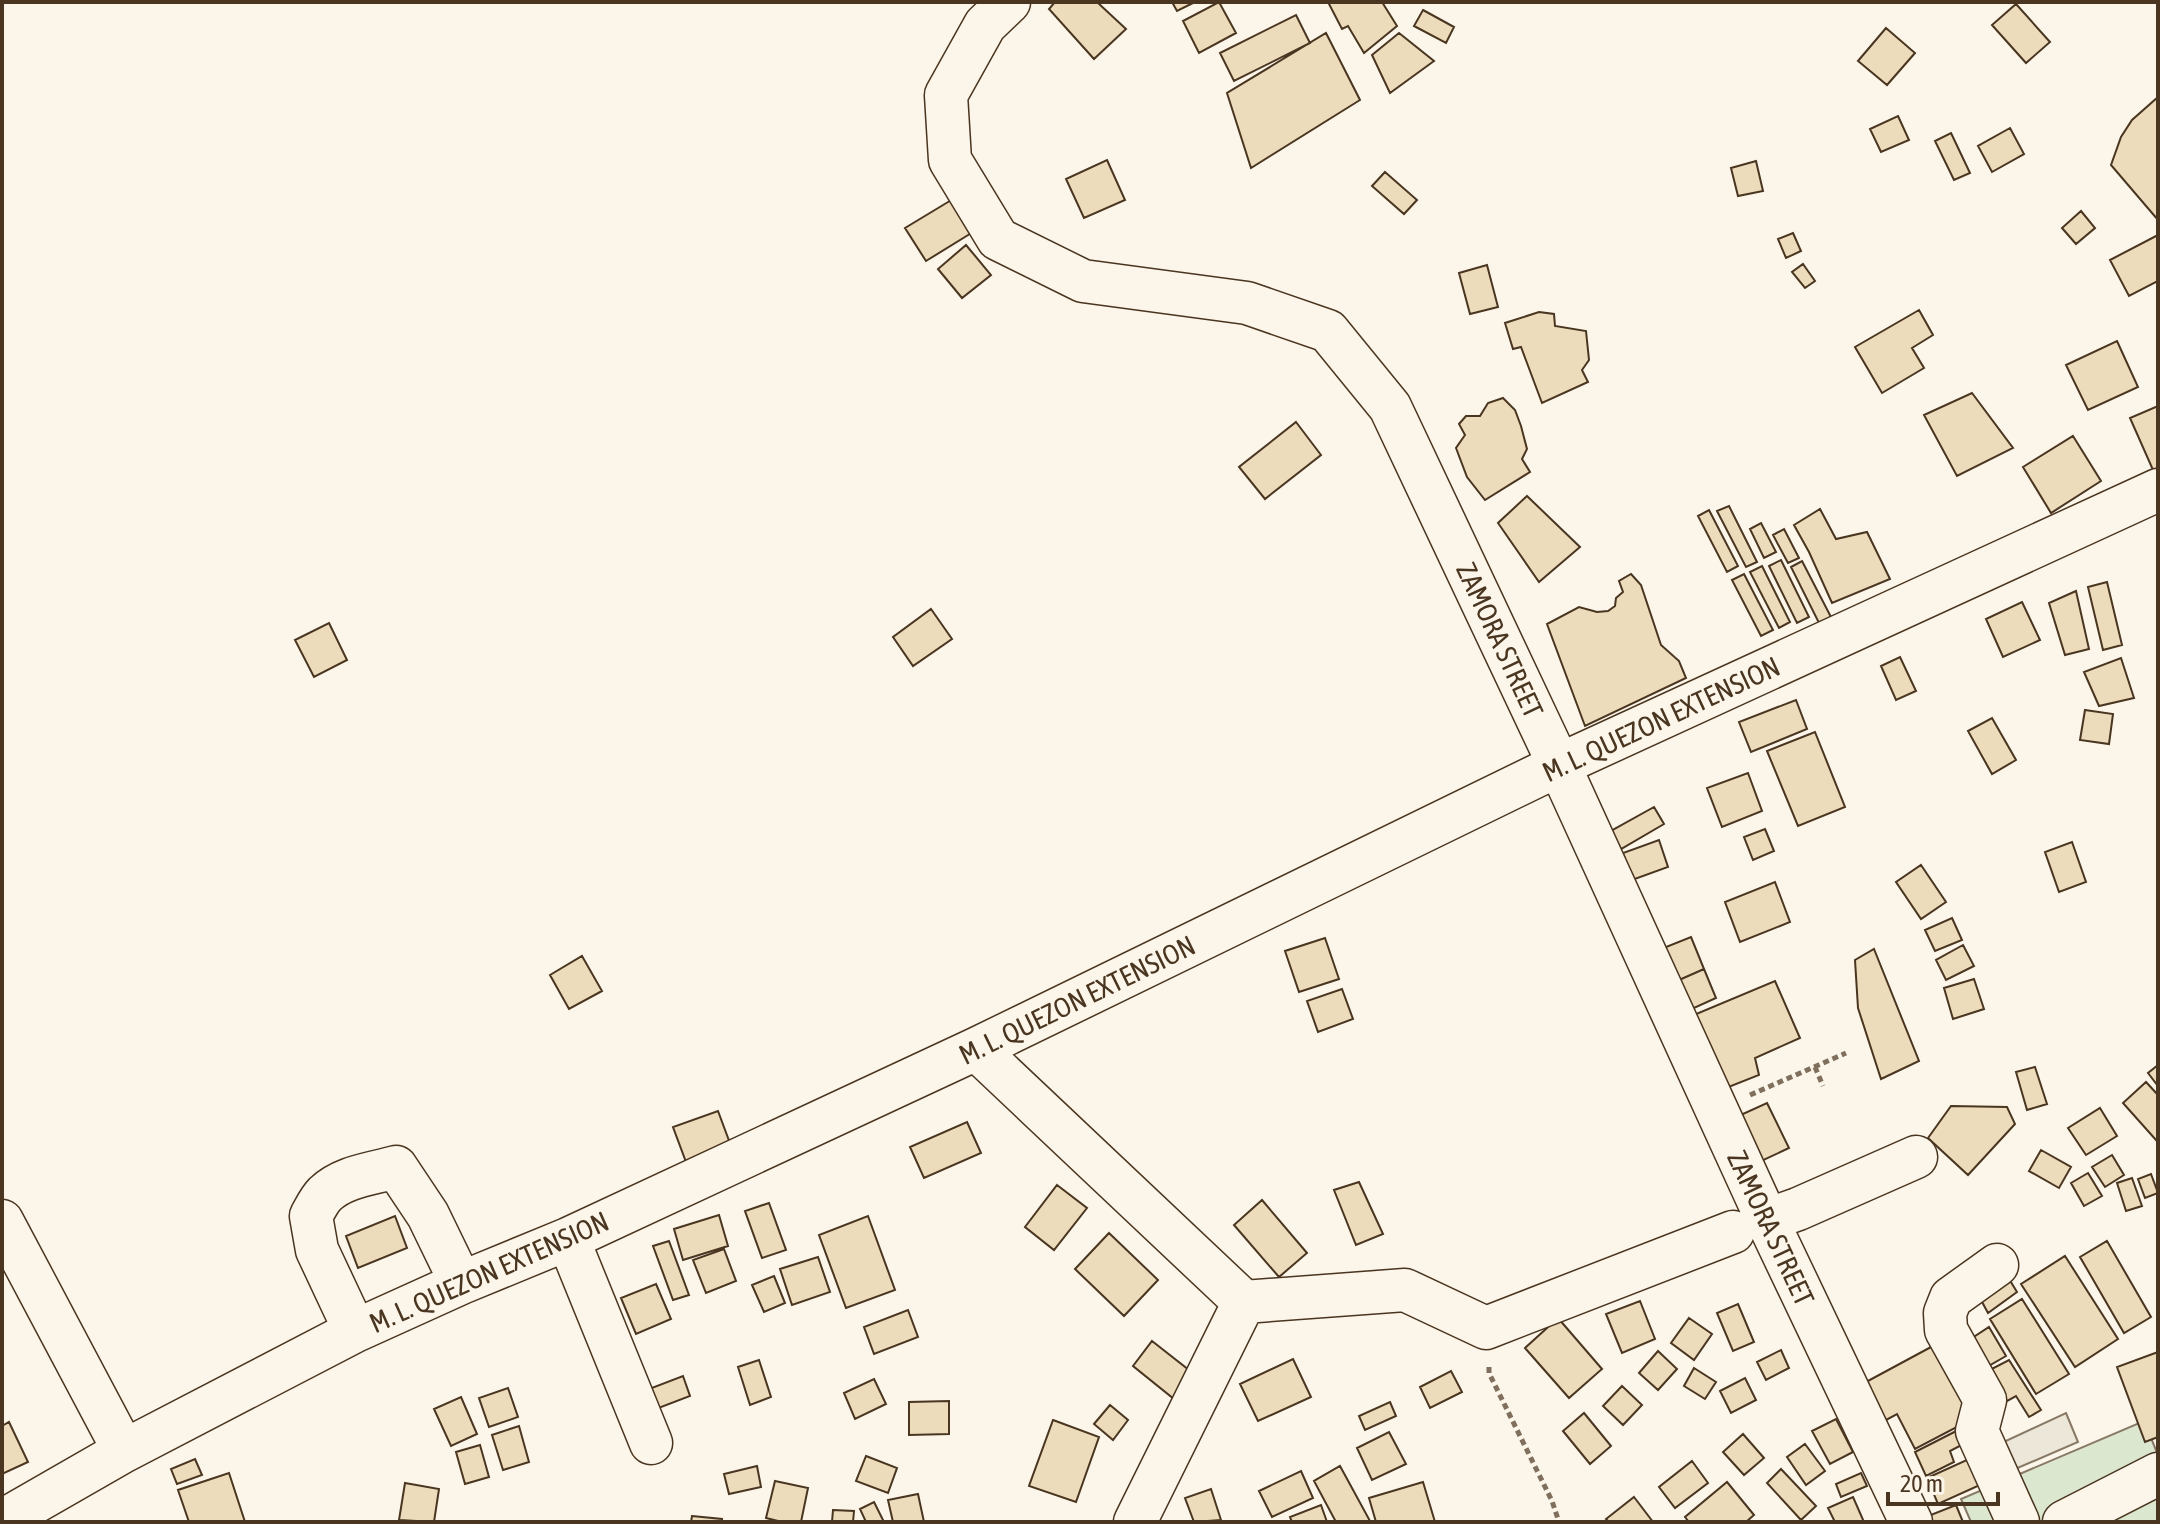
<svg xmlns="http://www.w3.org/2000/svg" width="2160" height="1524" font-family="'Asap Condensed',sans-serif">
<rect width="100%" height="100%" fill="#fbf6e9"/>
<!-- green -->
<path fill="#dce7d0" stroke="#887966" stroke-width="2" d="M2144 1421 2158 1455V1522H1971L1961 1499Z"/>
<!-- parking -->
<path fill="#ede7d9" stroke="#887966" stroke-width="2" d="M2066 1413 2078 1442 2006 1473 1995 1446Z"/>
<!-- building -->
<path fill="#ecdcbc" stroke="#4a3520" stroke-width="2" d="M1055 2H1097L1126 29 1094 59 1049 9Z
M1172 2H1195L1177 11Z
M1219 2 1236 33 1199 53 1183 21Z
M1328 2H1382L1397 26 1364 53 1348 26 1342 29Z
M2016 4 2050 42 2026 63 1992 25Z
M1423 10 1454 27 1446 43 1414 26Z
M1296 15 1310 43 1234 81 1220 53Z
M1886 28 1915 53 1887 85 1858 61Z
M1326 33 1360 100 1251 168 1227 93Z
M1399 33 1434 61 1390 93 1372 55Z
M2158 97V220L2111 165 2121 137 2132 120Z
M1898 116 1909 140 1881 152 1870 129Z
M2010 128 2024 154 1992 172 1978 146Z
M1951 133 1970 173 1954 180 1935 141Z
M1107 160 1125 200 1084 218 1066 179Z
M1756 161 1763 191 1738 196 1731 168Z
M1385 172 1417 200 1404 214 1372 186Z
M953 199 973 232 926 261 905 228Z
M2081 211 2095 228 2076 244 2062 228Z
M1793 233 1801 251 1786 258 1778 239Z
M2158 235V281L2129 296 2110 260Z
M966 245 991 275 962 298 938 269Z
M1803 264 1815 281 1805 288 1792 272Z
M1487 265 1498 307 1470 314 1459 273Z
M1919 310 1933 335 1912 348 1924 368 1882 393 1855 347Z
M1539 312 1554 314 1555 326 1586 331 1589 360 1582 370 1588 382 1542 403 1521 347 1513 349 1505 323Z
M2117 341 2138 387 2088 410 2066 365Z
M1972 393 2013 448 1957 476 1924 415Z
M1503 398 1515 410 1521 426 1527 449 1522 459 1530 472 1485 500 1467 477 1456 448 1465 435 1459 424 1466 416H1480L1488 403Z
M2158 406V468L2153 470 2130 418Z
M1296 422 1321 455 1265 499 1239 467Z
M2073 436 2101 481 2051 513 2023 467Z
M1527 496 1580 547 1539 582 1498 523Z
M1729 506 1757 562 1746 567 1717 511Z
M1820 509 1836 539 1867 532 1890 579 1832 603 1809 552 1794 525Z
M1709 510 1738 566 1727 572 1698 516Z
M1761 523 1776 552 1764 558 1750 529Z
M1784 529 1799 558 1788 563 1773 535Z
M1781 560 1809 617 1797 623 1769 566Z
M1802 561 1831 617 1819 623 1791 567Z
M1762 566 1790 622 1779 628 1750 572Z
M1631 574 1641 585 1661 645 1679 661 1686 678 1585 726 1547 624 1579 607 1597 612 1608 611 1615 606 1616 598 1623 592 1619 581Z
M1744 574 1773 630 1761 636 1732 580Z
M2107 582 2122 645 2103 650 2088 587Z
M2076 591 2089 649 2065 655 2049 603Z
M2022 602 2040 640 2003 657 1986 619Z
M931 609 952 639 913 666 893 637Z
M329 623 347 660 314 677 295 640Z
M1900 657 1916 691 1896 700 1881 666Z
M2121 658 2134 698 2099 706 2084 672Z
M1796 700 1807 729 1751 752 1739 722Z
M2085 710 2113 714 2109 744 2080 740Z
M1992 718 2016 760 1992 774 1968 731Z
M1815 732 1845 807 1798 826 1767 751Z
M1748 773 1762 811 1722 827 1707 788Z
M1654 807 1664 824 1621 849 1611 831Z
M1765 829 1774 851 1753 860 1744 837Z
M1659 840 1668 867 1632 880 1623 853Z
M2072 842 2086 882 2059 892 2045 852Z
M1921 865 1946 902 1921 919 1896 882Z
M1775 882 1790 922 1740 942 1725 902Z
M1952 918 1962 940 1935 951 1925 930Z
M1691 937 1704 969 1670 984 1656 951Z
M1325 938 1339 979 1299 992 1285 951Z
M1963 945 1974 966 1946 980 1936 960Z
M1874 949 1919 1061 1881 1079 1858 1008 1855 960Z
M582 956 602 991 569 1009 550 975Z
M1704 969 1716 998 1683 1013 1670 984Z
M1974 979 1984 1009 1953 1019 1944 988Z
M1775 981 1800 1038 1755 1058 1759 1075 1721 1090 1689 1017Z
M1342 989 1353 1019 1318 1032 1307 1001Z
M2158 1065V1086L2148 1073Z
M2035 1067 2047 1104 2027 1110 2016 1072Z
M2146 1082 2158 1095V1138L2156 1140 2123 1103Z
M1767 1103 1789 1148 1755 1164 1734 1118Z
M1951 1106 2007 1107 2015 1124 1968 1175 1928 1138Z
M2100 1108 2117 1136 2086 1155 2068 1128Z
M718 1111 731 1146 686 1162 673 1127Z
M967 1122 981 1153 924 1178 910 1147Z
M2041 1150 2071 1167 2059 1188 2029 1171Z
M2112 1155 2124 1175 2105 1187 2092 1167Z
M2088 1173 2102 1196 2084 1206 2071 1183Z
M2151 1174 2158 1193 2145 1198 2138 1179Z
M2132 1178 2142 1206 2126 1211 2117 1183Z
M1359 1182 1383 1234 1356 1245 1334 1190Z
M1057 1185 1087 1208 1054 1250 1025 1227Z
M1262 1200 1307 1253 1279 1277 1234 1225Z
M769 1203 786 1250 762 1258 745 1211Z
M719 1215 728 1246 683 1260 674 1229Z
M395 1216 407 1248 358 1268 346 1236Z
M868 1216 895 1290 846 1308 819 1235Z
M1109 1233 1158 1280 1124 1316 1075 1269Z
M669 1241 689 1295 673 1300 653 1246Z
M2107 1241 2151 1317 2124 1333 2080 1257Z
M724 1249 736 1281 706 1293 693 1260Z
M2065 1256 2118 1339 2075 1367 2021 1284Z
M818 1257 830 1292 792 1305 780 1269Z
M2003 1269 2017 1292 1988 1313 1974 1287Z
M774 1276 785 1303 764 1312 752 1285Z
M656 1284 671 1319 636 1334 621 1298Z
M2022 1299 2069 1374 2036 1394 1990 1319Z
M1640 1301 1655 1339 1622 1353 1606 1314Z
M1738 1304 1754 1342 1733 1351 1717 1313Z
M908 1310 918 1337 874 1354 864 1327Z
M1558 1318 1602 1369 1569 1398 1525 1348Z
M1689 1318 1712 1334 1694 1360 1671 1343Z
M1989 1327 2006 1356 1978 1372 1963 1344Z
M1944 1340 1976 1417 1915 1449 1897 1414 1871 1428 1853 1389Z
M1152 1341 1194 1374 1174 1399 1133 1366Z
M1781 1350 1789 1368 1766 1380 1757 1362Z
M1658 1351 1677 1369 1658 1390 1639 1373Z
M2158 1352V1437L2145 1442 2117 1367Z
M1293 1359 1311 1397 1258 1421 1240 1384Z
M759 1360 771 1397 750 1405 738 1367Z
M2009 1360 2041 1410 2029 1417 2016 1396 1996 1407 1980 1375Z
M1694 1368 1716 1382 1705 1399 1684 1386Z
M1451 1371 1462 1392 1430 1408 1420 1387Z
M683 1376 690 1396 656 1409 649 1389Z
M1745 1378 1756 1400 1731 1413 1720 1391Z
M874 1379 886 1404 855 1419 844 1393Z
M1622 1386 1642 1405 1623 1425 1603 1406Z
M508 1388 518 1417 489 1427 479 1398Z
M461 1397 477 1434 451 1446 434 1409Z
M949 1401V1434L909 1435V1402Z
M1390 1402 1396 1416 1365 1430 1359 1416Z
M1110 1405 1128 1420 1113 1440 1094 1424Z
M1584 1413 1611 1446 1590 1464 1563 1431Z
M1836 1419 1853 1452 1830 1464 1812 1431Z
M1053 1420 1099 1437 1076 1502 1029 1486Z
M9 1422 28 1462 2 1474V1426Z
M1968 1425 1973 1439 1950 1451 1954 1462 1926 1476 1915 1452Z
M519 1426 529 1462 503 1470 492 1435Z
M1389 1432 1406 1464 1372 1480 1357 1448Z
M1743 1434 1764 1458 1744 1475 1723 1452Z
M1805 1444 1825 1471 1806 1485 1787 1457Z
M480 1445 489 1477 465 1484 456 1452Z
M1980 1454 1991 1480 1938 1504 1927 1478Z
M866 1456 897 1468 888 1493 856 1481Z
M195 1459 202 1475 177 1484 171 1469Z
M1692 1461 1708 1483 1675 1508 1659 1487Z
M757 1466 761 1487 729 1494 724 1474Z
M1340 1466 1370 1521 1368 1522H1336L1314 1481Z
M1781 1469 1816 1506 1801 1520 1767 1483Z
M1301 1471 1313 1498 1272 1517 1259 1491Z
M229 1473 245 1522H189L178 1490Z
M1861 1473 1867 1486 1841 1497 1836 1484Z
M775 1481 808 1488 801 1522H782L766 1518Z
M1423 1482 1435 1522H1376L1369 1498Z
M1727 1482 1754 1515 1746 1522H1689L1685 1517Z
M405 1483 439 1489 434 1522 399 1520Z
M1211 1489 1221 1520 1194 1522 1185 1498Z
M918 1494 924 1522H893L888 1500Z
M1634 1497 1653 1522H1609L1606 1519Z
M1853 1497 1864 1522H1835L1828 1508Z
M874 1502 884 1522H866L860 1509Z
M1321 1505 1327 1522H1292L1290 1517Z
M1956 1505 1963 1522H1919L1918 1520Z
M833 1510 854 1511 853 1522H832Z
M692 1516 722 1519V1522H691Z"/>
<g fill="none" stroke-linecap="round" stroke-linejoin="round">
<defs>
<path id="minor" d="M1009 2 985 25 946 95 950 160 998 239 1083 281 1247 303 1328 331 1390 407 1559 765 1767 1220 1911 1522
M976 1049 1244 1302 1405 1290 1486 1328 1733 1232
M1767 1220 1798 1209 1916 1157
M2 1221 124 1451
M568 1239 651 1443
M1997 1265 1951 1298 1945 1313 1946 1330 1985 1400 1977 1431 2018 1522
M355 1331 317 1250 311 1216C315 1209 319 1200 325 1194 344 1176 372 1174 396 1167L428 1215 461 1283
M2 1521 124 1451 355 1331 461 1283 568 1239 976 1049 1559 765 2158 490
M1135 1522 1244 1302
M2064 1522 2158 1474"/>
</defs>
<!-- minor casing -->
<use href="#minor" stroke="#4a3520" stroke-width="45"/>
<!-- path -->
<path stroke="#7f6f5c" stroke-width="5" stroke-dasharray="6 4" stroke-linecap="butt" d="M1815 1067 1823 1086
M1750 1095 1846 1053
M1489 1367V1373L1552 1501 1559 1522"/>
<!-- minor -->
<use href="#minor" stroke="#fbf6e9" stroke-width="42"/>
</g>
<g text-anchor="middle" stroke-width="6" stroke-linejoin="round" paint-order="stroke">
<!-- street labels -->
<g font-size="28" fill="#4a3520" stroke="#fbf6e9">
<text transform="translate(1500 640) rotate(65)" y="10">ZAMORA STREET</text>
<text transform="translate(1661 719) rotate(-25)" y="10">M. L. QUEZON EXTENSION</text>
<text transform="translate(1077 1000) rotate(-26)" y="10">M. L. QUEZON EXTENSION</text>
<text transform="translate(1771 1228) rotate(65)" y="10">ZAMORA STREET</text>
<text transform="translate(489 1272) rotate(-24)" y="10">M. L. QUEZON EXTENSION</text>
</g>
</g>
<!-- border -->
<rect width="2160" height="1524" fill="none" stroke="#4a3520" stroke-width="8"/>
<!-- scale -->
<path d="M1888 1492v12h110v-12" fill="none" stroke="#4a3520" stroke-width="4"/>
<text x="1900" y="1492" font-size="24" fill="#4a3520" stroke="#fbf6e9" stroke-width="6" paint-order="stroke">20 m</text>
</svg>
